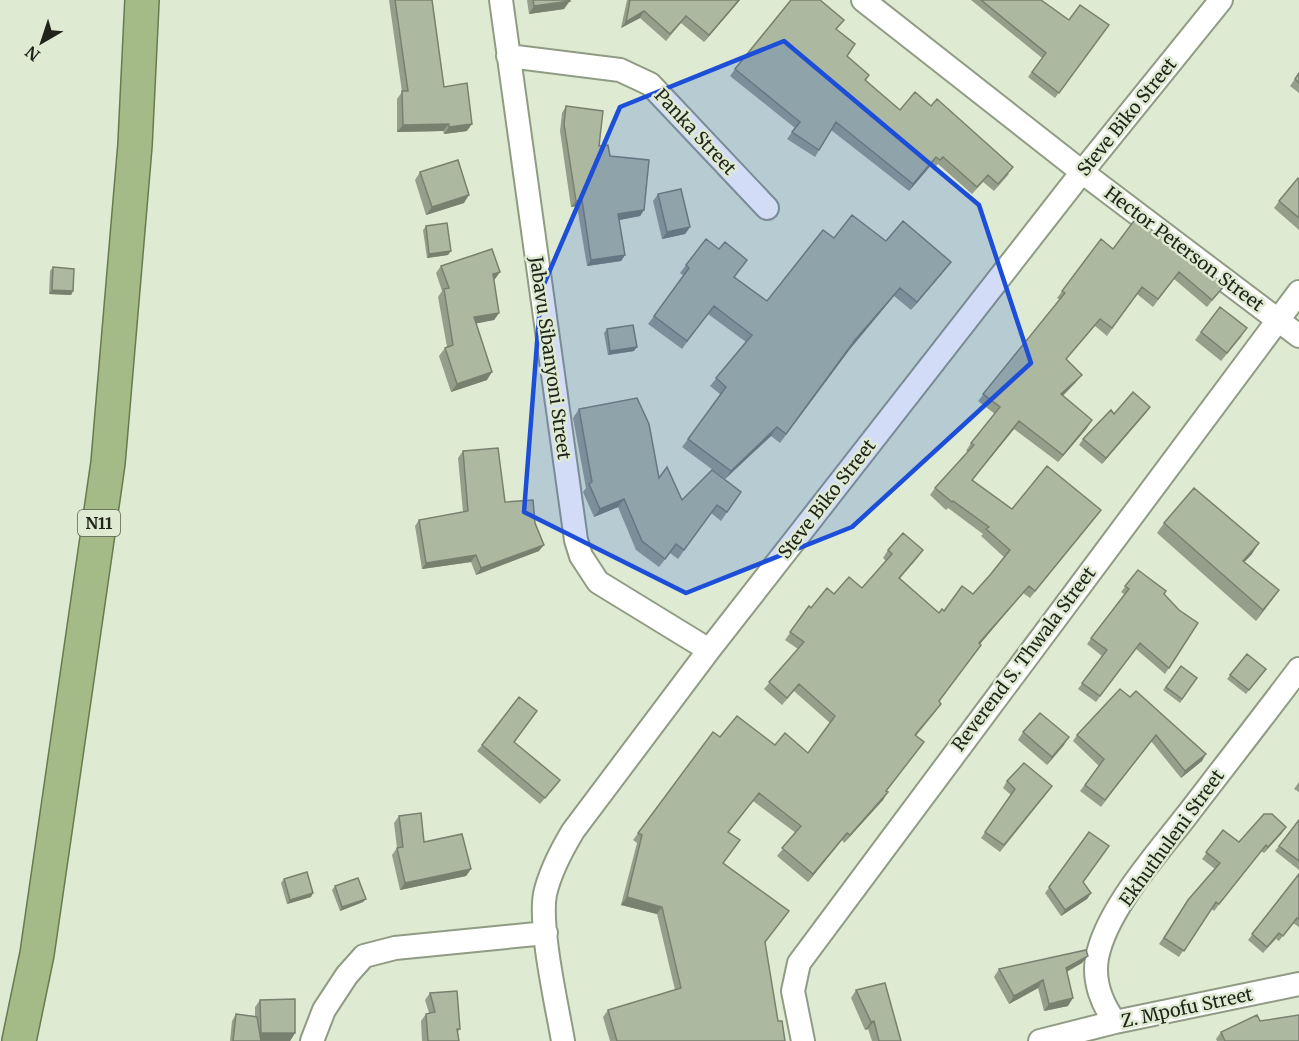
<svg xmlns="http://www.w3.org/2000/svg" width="1299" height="1041" font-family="Merriweather,serif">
<rect width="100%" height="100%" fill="#deead1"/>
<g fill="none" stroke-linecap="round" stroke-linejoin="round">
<defs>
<path id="minor" d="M501 0 576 540 581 556 598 582 709 650
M863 0 1082 172 1299 336
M508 56 620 70 650 84 767 208
M1115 1022C1102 1004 1093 981 1097 958 1106 910 1157 854 1187 815 1224 767 1262 718 1299 669
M312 1041 324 1010 347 975 364 956 395 948 546 933
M563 1041C557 1006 539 927 545 894 550 872 561 851 573 831L709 650 1082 172 1221 0
M803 1041 793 991 799 963 1299 292
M1040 1041 1115 1022 1299 984"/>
<path id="trunk" d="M19 1041 37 954 108 463 135 145 142 0"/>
</defs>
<!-- minor casing -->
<use href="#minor" stroke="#909b84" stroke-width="26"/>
<!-- trunk casing -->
<use href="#trunk" stroke="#667b4e" stroke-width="36"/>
<!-- minor -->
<use href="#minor" stroke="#fff" stroke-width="22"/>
<!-- trunk -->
<use href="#trunk" stroke="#a4bb88" stroke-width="33"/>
</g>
<!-- wall -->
<path fill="#949e8a" d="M389 0H432L444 87 467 131 444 134 443 131 397 132V99L402 92Z
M527 0H569L564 9 529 14Z
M627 0H740L704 42 681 23 666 41 640 18 621 28Z
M971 0H1041L1069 20 1109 25 1055 98 1028 77 1042 58Z
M837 30 847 56 869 75 866 80 900 110 1009 174 994 191 983 182 972 194 938 164 935 167 932 164 909 191 831 130 815 157 787 139 795 128 730 76 735 69Z
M1299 73V93L1290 86Z
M566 106 599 146 610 156 644 210 640 216 619 220 625 255 621 261 587 266 577 206 571 207 560 131 562 113Z
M420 172 464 203 426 215 415 180Z
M1299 179V230L1274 208 1279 201Z
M658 194 690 227 685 234 662 239 653 201Z
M426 226 448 255 427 258 423 230Z
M834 238 886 241 945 270 911 310 894 296 850 349 780 443 771 436 725 479 682 447 721 395 710 386 746 342 708 314 682 349 648 324 684 276 680 273 686 265 735 277 767 301Z
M1101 239 1113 249 1225 285 1207 307 1174 279 1153 307 1137 294 1107 336 1095 326 1066 359 1082 375 1076 382 1063 396 1087 428 1058 462 1014 429 972 480 1012 509 1101 510 1030 598 1023 593 980 644 939 702 936 711 916 736 887 791 883 800 844 843 842 840 808 882 777 856 796 833 753 801 729 832 723 863 765 943 778 1021 785 1041H610L603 1017 608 1010 675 990 657 914 621 905 637 843 633 840 713 732 720 737 775 745 808 753 830 723 794 691 782 705 764 689 798 649 785 640 809 606 811 608 834 594 862 588 886 561 883 558 888 550 918 557 900 578 939 613 944 611 973 594 990 575 1004 557 981 536 983 534 948 508 946 510 930 495 935 488 968 452 966 451 971 443 995 414 978 401 1060 300 1057 298Z
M441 266 500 272 494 280 499 313 494 320 476 323 487 380 451 392 439 356 445 348 447 347 438 297 442 291 436 273Z
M53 267 73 291 71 295 49 294 50 271Z
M607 329 634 351 608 355 604 333Z
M1201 332 1242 336 1221 361 1195 340Z
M1150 407 1102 464 1079 445 1083 439 1114 414Z
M579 409 659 478 682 500 741 492 721 521 711 513 678 559 670 553 659 567 636 550 618 507 594 517 583 492 586 488 573 418Z
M463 451 505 502 535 523 539 551 476 575 471 562 422 569 415 526 419 520 463 512 458 458Z
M1164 523 1252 554 1244 562 1279 590 1256 621 1157 533Z
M1138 570 1164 594 1179 610 1198 623 1165 674 1136 649 1096 702 1078 689 1102 656 1087 644 1124 594 1121 592Z
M1247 654 1266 669 1246 694 1227 679Z
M1181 666 1197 678 1180 703 1163 690Z
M1120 689 1202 761 1181 778 1151 741 1101 807 1080 791 1099 766 1073 741 1077 735Z
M1023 732 1064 745 1047 765 1018 740Z
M514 742 555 786 540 804 477 751 482 745Z
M1007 781 1047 793 1000 852 981 838 1011 795 1003 788Z
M1299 782V792L1294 789Z
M399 816 424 842 471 869 466 876 400 890 392 855 397 848 394 823Z
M1299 820V870L1275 851Z
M1223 830 1239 842 1282 833 1264 853 1261 851 1214 911 1211 908 1179 957 1159 944 1188 900 1215 869 1202 859Z
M1089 832 1083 882 1091 893 1087 899 1061 916 1045 893Z
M1299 874V927L1293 923 1279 941 1276 939 1263 953 1248 940Z
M284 879 311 897 287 904 281 883Z
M335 886 363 902 340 911 332 890Z
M1082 963 1067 972 1068 1006 1044 1011 1038 988 1009 1004 994 977 999 969Z
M856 990 901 1041H872L868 1029 865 1030 851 998Z
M430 993 460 1029 458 1032 459 1041H422L421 1021 426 1014 429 1013 425 1000Z
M260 1000 295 1033 290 1041H230L232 1021 236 1014 255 1016V1007Z
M1260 1021 1299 1041H1217L1216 1039 1221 1032Z"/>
<!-- shaded-wall -->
<path fill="#788170" d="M739 0H740L704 42 709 35Z
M570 1 564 9 529 14 534 6Z
M644 11 640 18 621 28 626 22Z
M449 124 443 131 397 132 403 125Z
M472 124 467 131 444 134 449 127Z
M936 157 932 164 909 191 913 184Z
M469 195 464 203 426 215 432 207Z
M582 200 577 206 571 207 576 201Z
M644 210 640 216 614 221 618 214Z
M690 227 685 234 662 239 667 232Z
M451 251 448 255 427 258 429 254Z
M625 255 621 261 587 266 591 260Z
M951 262 945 270 911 310 917 302Z
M500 272 495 279 488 282 493 274Z
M900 288 894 296 850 349 780 443 855 340Z
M52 290 73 291 71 295 49 294Z
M499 313 494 320 469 325 474 317Z
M637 347 634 351 608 355 610 351Z
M492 372 487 380 451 392 457 384Z
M1082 375 1076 382 1056 402 1061 394Z
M1150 407 1146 413 1102 464 1106 458Z
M1092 420 1087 428 1058 462 1063 455Z
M1019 421 1014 429 967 487 972 480Z
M777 427 771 436 725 479 731 471Z
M624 499 618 507 594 517 600 509Z
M1259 543 1252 554 1236 571 1243 561Z
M544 545 539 551 476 575 481 568Z
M923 550 918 557 894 585 899 578Z
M476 555 471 562 422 569 426 563Z
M1029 586 1023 593 974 651 979 643Z
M1279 590 1272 600 1256 621 1263 610Z
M1069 737 1064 745 1047 765 1052 757Z
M1206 754 1202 761 1181 778 1185 771Z
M888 792 883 800 844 843 850 835Z
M1286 827 1282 833 1264 853 1268 847Z
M847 833 842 840 808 882 813 874Z
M471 869 466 876 400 890 405 883Z
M313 893 311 897 287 904 290 900Z
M1091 893 1087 899 1061 916 1065 910Z
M627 897 662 907 657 914 621 905Z
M366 899 363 902 340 911 342 907Z
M1088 956 1082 963 1060 975 1066 968Z
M1043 980 1038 988 1009 1004 1014 996Z
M1073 998 1068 1006 1044 1011 1049 1004Z
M874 1021 868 1029 865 1030 871 1022Z
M261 1033H295L290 1041H255Z"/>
<!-- building -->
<path fill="#acb8a0" stroke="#788170" stroke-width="1.5" d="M395 0H432L444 87 467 83 472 124 449 127V124L403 125 402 91H408Z
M533 0H569L570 1 534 6Z
M630 0H739L709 35 686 16 670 34 644 11 626 22Z
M791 0H820L844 20 836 29 855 44 847 56 869 75 865 80 900 110 915 92 931 106 937 99 1013 167 998 184 988 175 977 187 943 157 940 160 936 157 913 184 836 122 819 150 792 132 800 122 735 69Z
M981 0H1041L1069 20 1080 5 1109 25 1059 93 1032 72 1046 53Z
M1299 73V83L1295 79Z
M566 106 603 111 599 146 608 145 610 156 649 160 644 210 618 214 625 255 591 260 582 200 576 201 564 124Z
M458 160 469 195 432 207 420 172Z
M1298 178 1299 179V218L1279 201Z
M681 189 690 227 667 232 658 194Z
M852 215 886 241 903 221 951 262 917 302 900 288 855 340 786 434 777 427 731 471 688 439 726 387 716 378 752 335 714 306 687 341 654 316 689 268 686 265 706 239 719 249 725 242 747 260 734 277 767 301 823 230 834 238Z
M1136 218 1225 285 1212 300 1179 272 1158 299 1142 287 1112 328 1100 319 1066 359 1082 375 1061 394 1092 420 1063 455 1019 421 972 480 1012 509 1047 466 1101 510 1035 591 1029 586 979 643 981 645 939 701 941 704 915 735 924 742 886 791 888 792 850 835 847 833 813 874 782 848 801 826 759 793 728 832 740 840 723 863 789 911 765 942 778 1021H782L785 1041H617L608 1010 681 988 662 907 627 897 642 835 638 833 713 732 720 737 737 716 775 745 785 733 808 753 835 716 799 684 787 698 769 682 804 642 790 632 809 606 811 608 827 588 834 594 849 577 862 588 892 554 888 550 903 533 923 550 899 578 939 613 942 609 944 611 962 586 973 594 990 575 1010 550 986 529 989 527 953 501 952 502 935 488 974 445 971 443 1000 407 983 394 1065 293 1062 291 1101 239 1113 249Z
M447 223 451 251 429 254 426 226Z
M492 249 500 272 493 274 499 313 474 317 492 372 457 384 445 348 453 345 444 289 449 288 441 266Z
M53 267 74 269 73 291 52 290Z
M1220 307 1247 328 1227 353 1201 332Z
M633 325 637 347 610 351 607 329Z
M1133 392 1150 407 1106 458 1083 439 1111 410 1114 414Z
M637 398 649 424 659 478 667 467 682 500 712 470 741 492 727 512 717 505 684 550 676 544 665 559 642 541 624 499 600 509 589 484 592 482 579 409Z
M498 448 505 502 533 500 535 523 544 545 481 568 476 555 426 563 419 520 468 511 463 451Z
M1194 488 1259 543 1243 561 1279 590 1263 610 1164 523Z
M1138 570 1166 591 1164 594 1179 610 1198 623 1169 668 1140 643 1100 696 1082 683 1107 650 1091 638 1129 589 1125 586Z
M1247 654 1266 669 1249 690 1230 675Z
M1181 666 1197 678 1182 699 1166 687Z
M1120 689 1130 697 1136 691 1206 754 1185 771 1156 735 1105 800 1085 785 1104 759 1077 735Z
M519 697 537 711 514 742 560 780 545 798 482 745Z
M1040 713 1069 737 1052 757 1023 732Z
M1024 763 1052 786 1004 845 985 832 1015 789 1007 781Z
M421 813 424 842 462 834 471 869 405 883 397 848 403 847 399 816Z
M1264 814H1272L1286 827 1268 847 1266 845 1219 904 1216 902 1184 951 1164 938 1188 900 1220 863 1206 852 1223 830 1239 842Z
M1299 820V861L1279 846Z
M1089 832 1109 846 1083 882 1091 893 1065 910 1049 887Z
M307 872 313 893 290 900 284 879Z
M1299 874V919L1297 918 1283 936 1279 933 1267 947 1252 934Z
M358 878 366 899 342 907 335 886Z
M1086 950 1088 956 1066 968 1073 998 1049 1004 1043 980 1014 996 999 969Z
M885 983 901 1041H879L874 1021 871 1022 856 990Z
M457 991 460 1029H457L459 1041H428L426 1014 435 1012 430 993Z
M295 999V1033H261L260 1000Z
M236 1014 257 1017 261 1041H233Z
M1257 1015 1260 1021 1299 1015V1041H1225L1221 1032Z"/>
<!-- marked area -->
<path fill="#1d4ed8" fill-opacity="0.2" stroke="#1d4ed8" stroke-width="4.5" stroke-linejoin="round" d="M784 41 979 205 1031 363 852 527 686 593 524 512 541 291 620 107Z"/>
<g text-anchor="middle" stroke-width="5" stroke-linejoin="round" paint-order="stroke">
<!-- shield labels -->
<rect fill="#deead1" stroke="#585f51" stroke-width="1.5" x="78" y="510" width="42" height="26" rx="4.5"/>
<g font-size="16" font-weight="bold" fill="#1f231a">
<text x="99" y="529">N11</text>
</g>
<!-- street labels -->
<g font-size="18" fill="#1f231a" stroke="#deead1">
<text transform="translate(1127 117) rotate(-51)" y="6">Steve Biko Street</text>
<text transform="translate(695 132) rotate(47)" y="6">Panka Street</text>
<text transform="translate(1184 249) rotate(37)" y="6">Hector Peterson Street</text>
<text transform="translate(550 358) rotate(82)" y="6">Jabavu Sibanyoni Street</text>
<text transform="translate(827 499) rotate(-52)" y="6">Steve Biko Street</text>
<text transform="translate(1024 659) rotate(-53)" y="6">Reverend S. Thwala Street</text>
<text transform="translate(1172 838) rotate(-54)" y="6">Ekhuthuleni Street</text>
<text transform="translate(1187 1008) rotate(-12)" y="6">Z. Mpofu Street</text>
</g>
</g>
<!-- north arrow -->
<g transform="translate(42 42) rotate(219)" stroke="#deead1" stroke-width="4.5" paint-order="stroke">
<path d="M0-4.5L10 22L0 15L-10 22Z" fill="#1f231a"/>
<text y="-9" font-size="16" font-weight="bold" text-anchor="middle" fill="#1f231a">N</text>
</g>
</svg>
